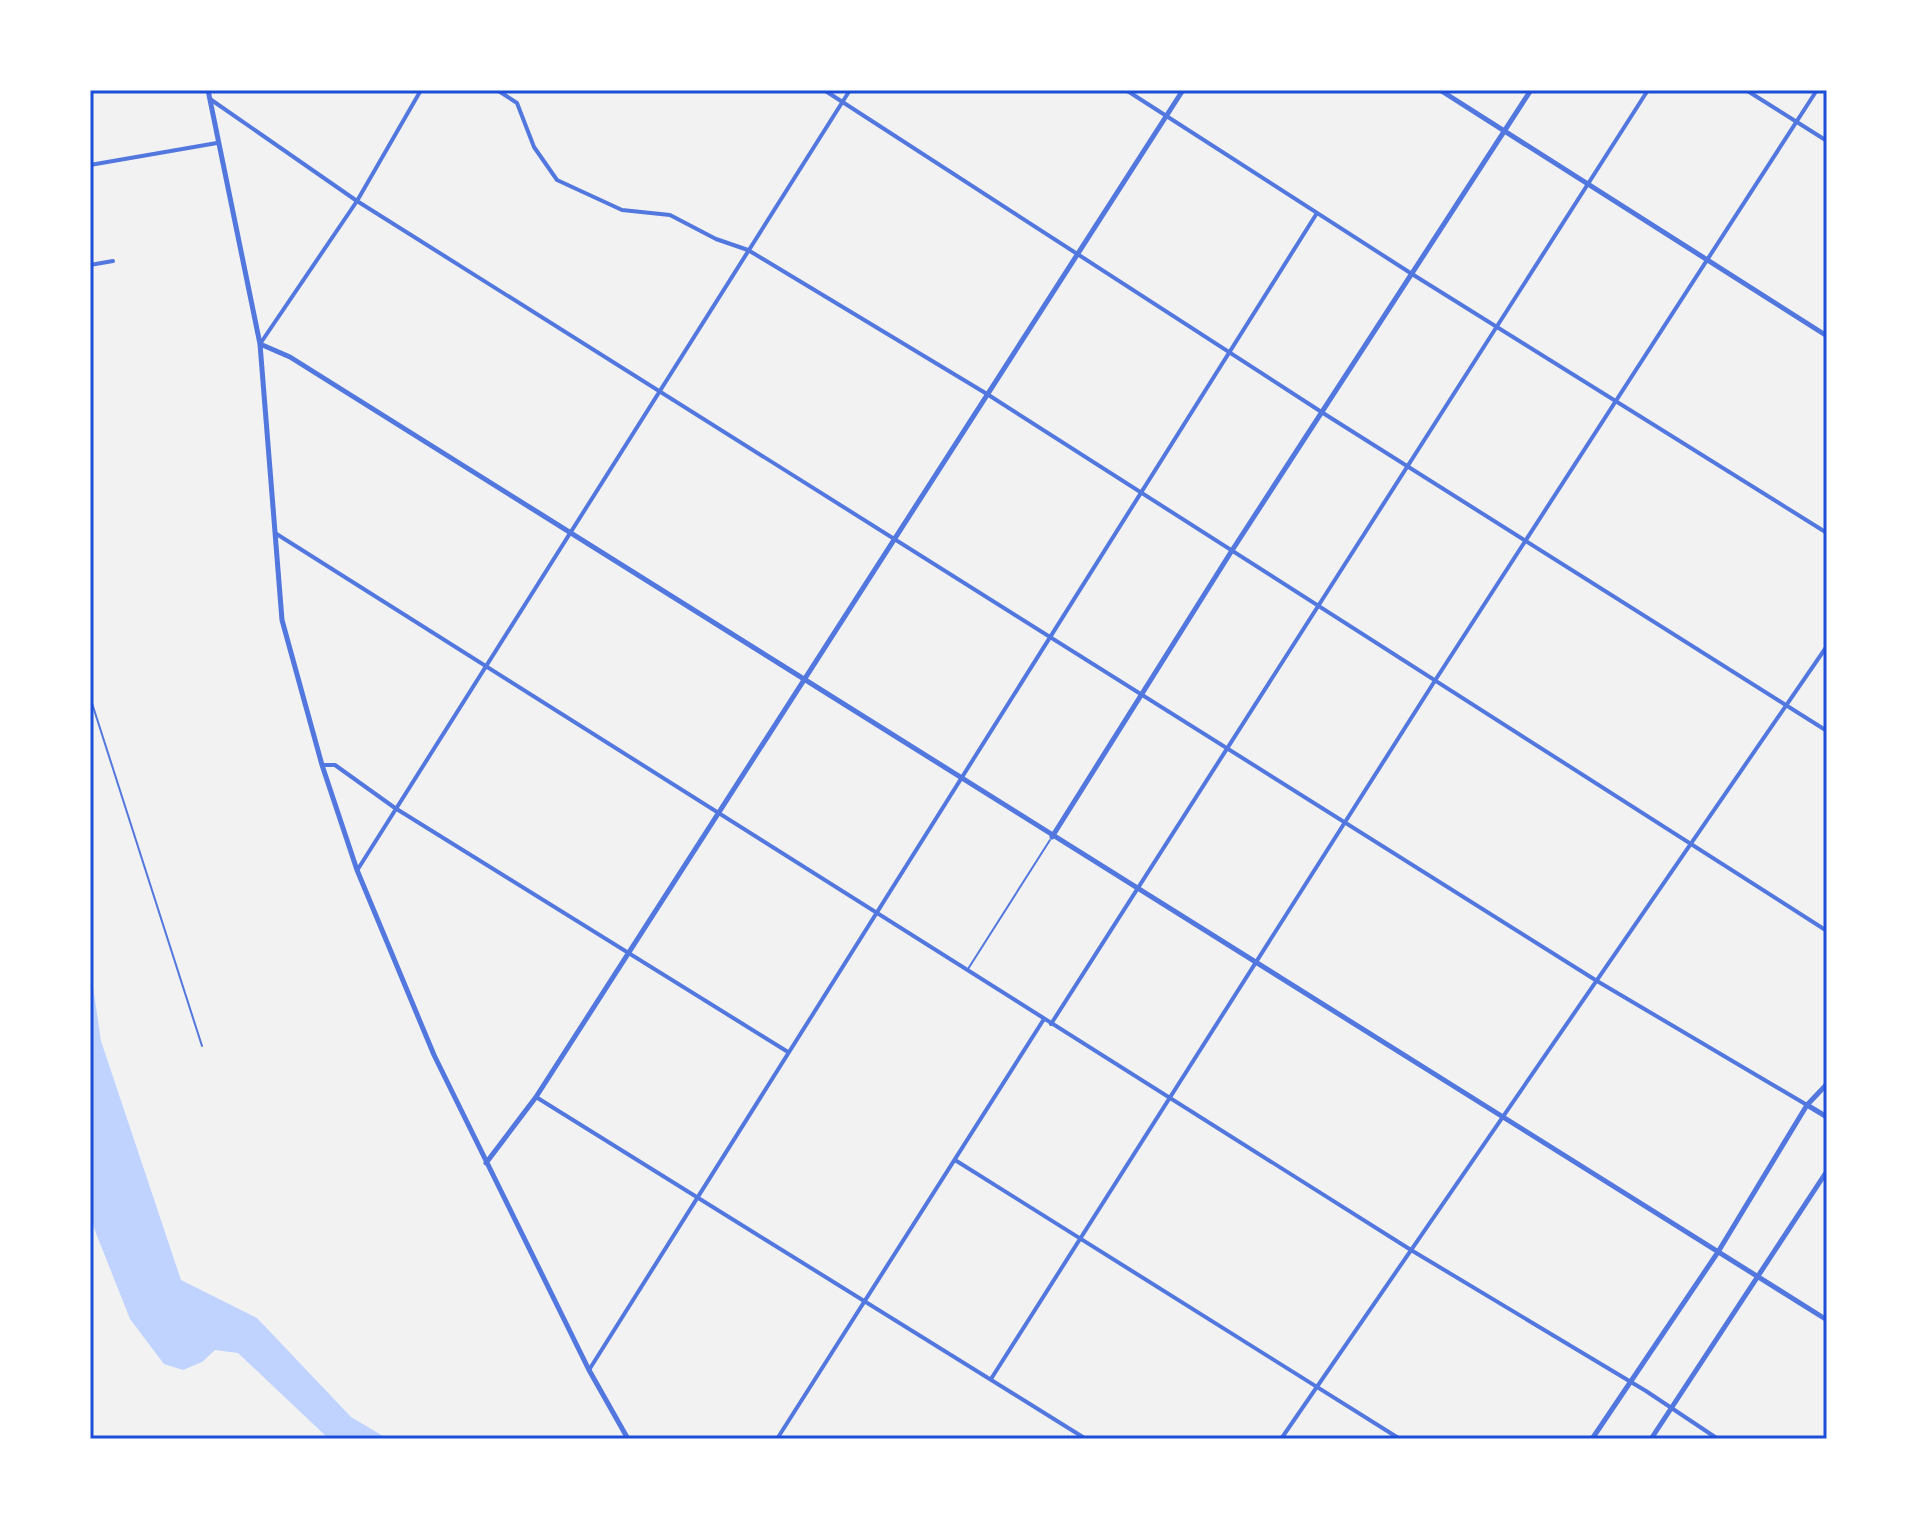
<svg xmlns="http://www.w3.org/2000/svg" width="1917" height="1529" font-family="Mulish,sans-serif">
<rect width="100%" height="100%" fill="#f2f2f2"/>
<!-- water -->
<path fill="#bfd3fe" d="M90 966 101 1041 181 1280 257 1318 351 1417 388 1439H329L238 1353 215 1350 202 1362 183 1370 164 1364 130 1319 90 1218Z"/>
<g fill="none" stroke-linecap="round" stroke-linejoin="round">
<!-- service -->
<path stroke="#5277de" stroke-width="2" d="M90 697 202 1046
M968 969 1050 840"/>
<!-- minor -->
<path stroke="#5277de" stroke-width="4" d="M497 90 517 103 534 147 557 180 622 210 670 215 716 239 748 250 987 394 1827 931
M824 90 1323 413 1827 731
M1126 90 1412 274 1827 533
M1746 90 1827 141
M210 99 357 201 1597 981 1807 1105
M90 165 217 143
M90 265 113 261
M260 344 357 201 421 90
M275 533 1411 1250 1646 1391 1718 1439
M322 765H335L395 808 788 1052
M358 869 850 90
M1051 1024 1648 90
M536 1097 1086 1439
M955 1160 1400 1439
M589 1370 1317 213
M991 1379 1436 679 1817 90
M777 1439 1044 1019
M1281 1439 1827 646"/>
<!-- tertiary -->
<path stroke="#5277de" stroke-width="5" d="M208 90 260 344 282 620 322 765 357 870 434 1055 589 1370 628 1439
M1440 90 1827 336
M260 344 290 357 1827 1320
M1052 837 1231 552 1531 90
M1807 1105 1827 1117
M486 1163 536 1097 1183 90
M1592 1439 1718 1252 1807 1105 1827 1084
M1651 1439 1827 1171"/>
</g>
<!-- border -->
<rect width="1917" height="1529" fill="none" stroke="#ffffff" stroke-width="184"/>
<rect x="92" y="92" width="1733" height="1345" fill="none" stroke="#1d4ed8" stroke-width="3"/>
</svg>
